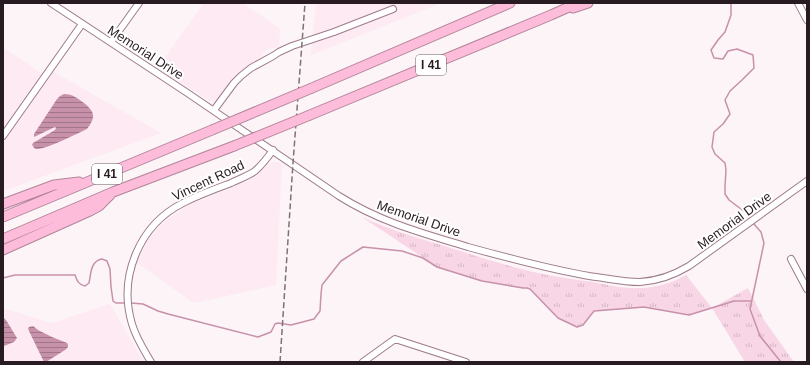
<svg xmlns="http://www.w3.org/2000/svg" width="810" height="365" font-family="Helvetica,sans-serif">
<defs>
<pattern id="grass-tufts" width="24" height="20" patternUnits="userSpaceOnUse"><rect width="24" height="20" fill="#f8d6e5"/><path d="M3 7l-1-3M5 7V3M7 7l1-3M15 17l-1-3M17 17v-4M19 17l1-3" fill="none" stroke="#d5b7c4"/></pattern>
<pattern id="water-rules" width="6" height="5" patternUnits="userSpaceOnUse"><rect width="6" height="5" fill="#c791aa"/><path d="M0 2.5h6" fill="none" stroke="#a2768a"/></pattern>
</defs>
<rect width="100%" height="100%" fill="#fcf4f7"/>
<!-- built -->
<path fill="#fdeaf2" d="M204 3H243L280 29 279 48H271L266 50 261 57 247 66 235 76 219 98 214 102 210 101 158 67Z
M316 3H441L311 55Z
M3 47 45 76 50 70 161 133 3 191Z
M273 162H278L282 164 276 285 194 303 137 263 142 252 149 239 158 228 168 219 187 206 247 181 256 176 269 164Z
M110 304 144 362H3V308L52 323Z"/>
<!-- grass -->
<path fill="url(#grass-tufts)" d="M362 217C392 231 422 239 454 249 479 257 504 265 529 271 550 276 571 279 592 282 608 285 624 289 640 288 656 288 672 283 686 275L712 308 748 288 764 320 794 362H745L712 308 689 315 644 307 594 311 583 325 577 327 558 318 530 289 527 288H523L482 281 437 267Z"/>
<!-- water -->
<path fill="url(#water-rules)" d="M64 94C73 94 77 98 84 103 95 112 96 117 87 129 79 133 44 150 37 149 34 149 34 147 32 145L33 143 55 130 56 128 55 127 34 137V134L57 99 60 96Z
M3 317 6 320 17 338 14 342 4 346H3Z
M33 326 38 330 52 337 67 343 68 345V347L65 350 46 362H44L28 329 29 327Z"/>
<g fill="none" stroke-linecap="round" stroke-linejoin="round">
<!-- stream -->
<path stroke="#c791aa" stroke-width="1.5" d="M731 3V15L725 32 718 40 711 50 714 58 723 59 728 51 737 49 753 55 754 68 742 80 730 91 725 100 730 114 723 124 714 132 712 147 715 154 725 163 726 170 725 186V194L729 200 745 212 751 220
M753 223 761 232 764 243 750 309 760 336 781 362
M3 278 15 275H75C77 281 79 285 85 286L89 283C91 275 90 261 102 259L107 261 110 269 111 287 113 301 116 303H127
M131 303 143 304 158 311 168 314 258 337 271 332 275 324 278 323 291 325 314 319 320 311 321 294 322 285 341 261 363 247 402 251 423 258 437 267 482 281 523 288H527L530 289 558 318 577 327 583 325 594 311 644 307 689 315 734 301H751"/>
<defs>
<path id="minor" d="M51 3 189 94 339 196C380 222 422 233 468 247 508 258 548 269 589 276 606 278 623 282 640 282 658 281 674 275 689 266L807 181
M798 3 807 20
M111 42 139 3
M214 110 234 83 241 76 251 68 273 56 279 52 292 46 334 32 393 9
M3 136 82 24
M791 259 807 289
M151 362C144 350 136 338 132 324 118 277 139 225 183 203 198 195 215 189 231 183 239 179 248 176 255 171 262 165 268 157 273 150
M363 362 395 339 466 362"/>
<path id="highway" d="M573 8 588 3
M312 88 510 3
M310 115 551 15 578 3
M3 204 54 185 79 182
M3 217 212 130
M3 239 113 192 234 146
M3 250 90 211 99 206 110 195"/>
</defs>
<!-- minor casing -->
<use href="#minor" stroke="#9e7b8b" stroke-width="8"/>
<!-- highway casing -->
<use href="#highway" stroke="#b28499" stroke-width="11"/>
<!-- minor -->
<use href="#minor" stroke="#fff" stroke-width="6"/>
<!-- highway -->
<use href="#highway" stroke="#fdbcda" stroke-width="9"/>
<!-- rail -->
<path stroke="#7d7277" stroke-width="1.5" stroke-dasharray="6 3" stroke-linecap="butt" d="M280 362 293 163 305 3"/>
<defs>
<path id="highway-bridge" d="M212 130 312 88
M234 146 310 115"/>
</defs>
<!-- highway-bridge casing -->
<use href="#highway-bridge" stroke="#b28499" stroke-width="11" stroke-linecap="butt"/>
<!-- highway-bridge -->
<use href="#highway-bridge" stroke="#fdbcda" stroke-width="9"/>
</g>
<g text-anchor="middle" stroke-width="4" stroke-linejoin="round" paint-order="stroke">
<!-- shield labels -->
<g fill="#fff" stroke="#685f64" stroke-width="1">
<rect x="416" y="55" width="30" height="20" rx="3"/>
<rect x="92" y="164" width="30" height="20" rx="3"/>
</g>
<g font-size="12" font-weight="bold" fill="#281b21">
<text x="431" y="69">I 41</text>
<text x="107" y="178">I 41</text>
</g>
<!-- street labels -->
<g font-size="13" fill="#281b21" stroke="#fff">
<text transform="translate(146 52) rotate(33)" y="5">Memorial Drive</text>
<text transform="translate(208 180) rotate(-25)" y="5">Vincent Road</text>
<text transform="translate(419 218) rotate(19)" y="5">Memorial Drive</text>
<text transform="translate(734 220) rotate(-36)" y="5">Memorial Drive</text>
</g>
</g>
<!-- border -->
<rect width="810" height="365" fill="none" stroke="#281b21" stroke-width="8"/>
</svg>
